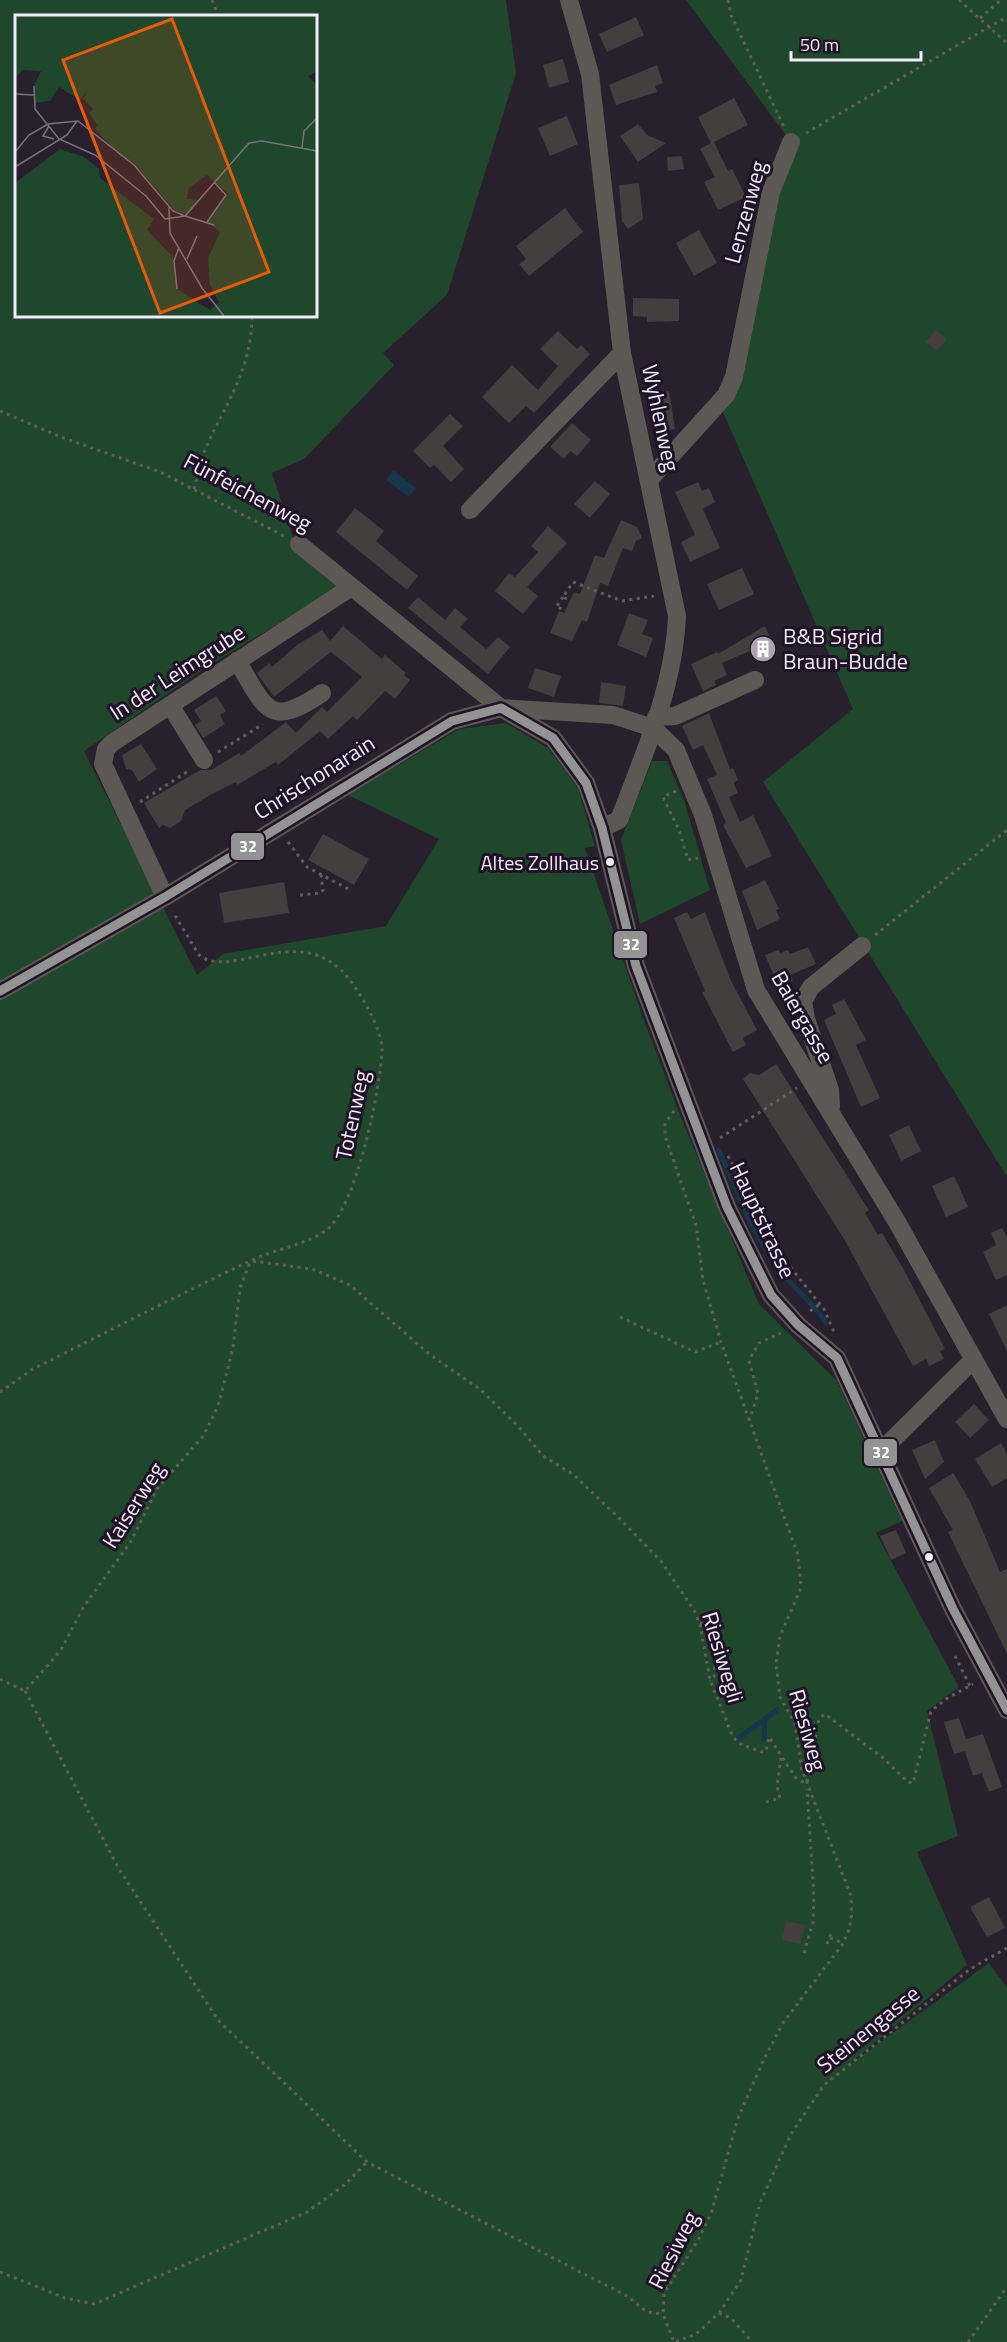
<svg xmlns="http://www.w3.org/2000/svg" width="1007" height="2342" font-family="'Titillium Web',sans-serif">
<rect width="100%" height="100%" fill="#28202c"/>
<!-- green -->
<path fill="#1f472c" fill-rule="evenodd" d="M0 0H506L516 73 447 295 383 353 394 365 304 459 272 473 297 550 339 587 205 668 84 751 197 975 223 954 386 926 439 839 348 795 459 729 506 723 548 748 578 788 595 846 585 848 643 1018 682 1120 759 1304 837 1381 902 1521 876 1533 959 1687 927 1711 958 1836 917 1852 967 1965 846 2067 989 1963 1007 1988V2342H0ZM16 16H315V315H16Z
M686 0H1007V1177L763 782 853 709 723 412 791 142Z
M652 761H667L684 800 710 890 640 924 621 840Z"/>
<!-- water -->
<path fill="#15364c" d="M393 470 416 488 409 497 386 480Z"/>
<g fill="none" stroke-linecap="round" stroke-linejoin="round">
<!-- stream -->
<path stroke="#15364c" stroke-width="5" d="M719 1150C736 1189 752 1233 777 1267 792 1287 813 1302 826 1323
M739 1738 777 1710
M764 1739 765 1719"/>
</g>
<!-- building -->
<path fill="#453d3e" d="M636 17 644 35 607 52 599 34Z
M563 59 569 82 549 88 543 65Z
M657 65 663 83 655 86 657 92 616 105 609 85Z
M734 98 748 125 714 142 728 171 732 169 746 197 718 210 704 182 715 177 700 149 711 143 698 117Z
M567 116 578 144 550 156 538 128Z
M638 124 647 135 666 143 638 162 620 136Z
M682 156 684 169 668 171 667 157Z
M639 183 643 219 628 229 622 221 619 185Z
M565 208 583 232 529 276 519 264 526 259 516 246Z
M699 230 717 263 694 276 676 243Z
M633 298 679 299V321L647 322V317L633 316Z
M936 330 947 339 937 351 925 342Z
M558 331 577 349 581 345 590 354 534 413 526 406 509 423 482 397 512 365 538 390 558 366 540 349Z
M669 391 675 429 659 432 657 423 653 424 649 401 657 399 656 393Z
M450 414 463 426 443 446 464 469 451 482 434 465 430 468 413 451Z
M572 423 591 440 577 456 571 451 564 459 550 447Z
M595 481 610 494 590 518 574 504Z
M698 482 702 491 709 488 715 502 703 509 720 548 690 562 681 542 695 535 675 492Z
M355 508 384 531 376 541 418 576 407 590 336 532Z
M621 520 637 527 642 538 636 541 632 551 623 548 608 586 600 583 587 622 582 620 572 641 550 633 559 611 564 613 574 592 580 594 595 555 604 558Z
M548 526 567 543 527 587 538 596 523 614 495 591 509 573 515 577 538 552 531 546Z
M742 568 754 594 719 610 707 584Z
M418 597 445 620 455 608 468 619 460 627 486 649 498 637 510 647 488 674 408 608Z
M629 613 648 620 642 634 653 638 646 657 617 645Z
M343 626 382 659 385 655 406 673 404 675 410 680 395 699 385 691 357 720 353 716 328 739 320 731 278 765 276 762 237 785 236 782 212 794 185 810 181 821 170 828 163 825 159 828 144 803 200 770H211L239 753 241 756 286 722 296 733 322 707 327 712 362 677 331 652 274 697 257 673 269 663 272 667 297 645 322 630 330 641Z
M765 626 777 652 758 661 752 650 722 663 727 675 714 681 716 685 703 691 691 664 717 652 718 654Z
M535 668 561 676 554 697 528 688Z
M601 682 626 686 623 706 599 703Z
M216 696 226 711 220 715 225 724 203 738 195 725 201 721 194 710Z
M709 713 730 769 733 768 738 780 734 783 738 793 729 797 740 822 753 815 772 856 746 868 723 825 726 823 707 779 717 775 703 745 693 750 682 726Z
M141 744 157 769 139 782 132 770 126 769 122 755Z
M323 834 369 859 354 885 308 860Z
M765 880 779 909 776 910 780 919 757 930 742 891Z
M284 882 289 913 224 923 219 893Z
M687 912 691 919 705 912 730 979 757 1030 743 1038 746 1045 733 1052 702 992 705 991 674 918Z
M808 947 816 964 790 975 793 981 779 987 765 955 779 950 780 953 788 950 790 954Z
M844 999 866 1040 856 1045 880 1098 861 1107 824 1020 836 1014 832 1005Z
M776 1064 863 1201 869 1210 865 1213 878 1235 882 1233 904 1270 945 1349 940 1351 944 1359 929 1366 926 1359 913 1366 844 1239 743 1079 750 1073 759 1075Z
M909 1125 921 1151 901 1161 889 1135Z
M954 1176 968 1207 946 1217 932 1186Z
M1002 1228 1007 1237V1275L996 1280 983 1252 996 1245 991 1233Z
M1007 1305V1351L989 1314Z
M974 1404 989 1420 970 1438 955 1422Z
M935 1440 944 1462 925 1479 912 1450Z
M1001 1443 1007 1454V1478L992 1487 975 1459Z
M953 1473 970 1501 1000 1572 1007 1569V1654L948 1532 953 1530 929 1488Z
M896 1530 906 1553 891 1560 880 1536Z
M959 1718 966 1739 983 1734 1002 1787 989 1792 982 1773 973 1776 965 1751 954 1754 944 1722Z
M989 1897 1005 1928 987 1937 970 1907Z
M786 1921 805 1925 801 1944 782 1940Z"/>
<g fill="none" stroke-linecap="round" stroke-linejoin="round">
<!-- path -->
<path stroke="#635e5c" stroke-width="3" stroke-dasharray="3 4.5" stroke-linecap="butt" d="M212 0 218 16
M728 0 731 15 784 127
M959 0 1007 43
M980 18 1001 0
M806 133 1001 20H1007
M0 411 61 437 160 472 284 536
M194 489C198 475 201 458 207 445 228 400 252 367 252 315
M563 597 556 607 563 609
M567 599 563 597 573 582 622 601 654 596
M218 752 263 724
M676 791 663 797 679 830 688 860 698 858
M140 802 190 770
M288 842 307 867 352 891
M300 895 321 893 323 890 321 875
M875 935 1007 830
M674 1111 665 1123V1136L696 1225 703 1280 721 1342 798 1555 801 1588 780 1636 776 1664 780 1697 795 1724 802 1770 851 1896 852 1913 849 1930 842 1945 783 2023 763 2061 738 2118 711 2214 698 2240 664 2293 663 2314 674 2342
M720 1138 797 1088
M728 1156 787 1263 824 1309 834 1332
M253 1261 312 1269 350 1285 429 1354 481 1390 518 1426 543 1456 574 1475 618 1517 661 1561 695 1612 700 1625 710 1680 732 1735 738 1743 762 1752 766 1751 769 1737 795 1777 806 1784
M810 1311 820 1304
M620 1317 695 1352 721 1342
M0 1392 33 1369C105 1333 176 1296 248 1262 272 1250 301 1246 324 1232 356 1212 381 1086 382 1049 382 1028 356 984 341 970 293 925 230 980 199 955L173 912
M749 1421 758 1394 749 1360 759 1343 781 1333
M700 1623 711 1627 716 1642 714 1677 710 1681
M955 1656 970 1686
M0 1679 25 1691 61 1650 84 1606 130 1543 157 1489 204 1435 218 1406 226 1376 233 1347 240 1288 250 1262
M25 1691 119 1869 218 2020 367 2162 627 2296 647 2312 663 2314
M807 1782 819 1719 825 1714 883 1758 908 1782 913 1783 931 1711 946 1699 973 1684
M766 1802 780 1798 777 1786 781 1758
M830 1938 843 1943
M827 1944 832 1931
M804 1953 813 1922 814 1897 807 1789
M0 2272 65 2298 94 2304 307 2212 343 2186 367 2162
M719 2313 731 2318 752 2342
M676 2342 696 2334 719 2313 741 2280 760 2203 791 2134 824 2085 970 1969 1007 1948
M968 2342 1007 2287"/>
<!-- minor -->
<path stroke="#5d5853" stroke-width="18" d="M569 0 590 74 622 353 677 616C674 687 644 754 619 820L602 828
M650 479 726 395 734 377 771 192 791 142
M470 510 622 353
M299 544 501 708 613 715 653 728 676 750 703 815 756 990 897 1222 1007 1419
M237 661C266 708 268 730 322 693
M170 705 204 760
M656 717 675 716 755 680
M165 897 103 764 106 749 112 743 350 588
M0 991 165 897 452 721 501 708 553 738 586 783 602 828 636 966 727 1207 771 1295 798 1325 837 1358 953 1609 1007 1710
M831 1107 830 1090 806 1019 803 1001 811 987 862 946
M880 1452 972 1361"/>
<defs>
<path id="bus-1" d="M0 991 165 897 452 721 501 708 553 738 586 783 602 828 636 966 727 1207 771 1295 798 1325 837 1358 953 1609 1007 1710"/>
</defs>
<!-- bus-1 casing -->
<use href="#bus-1" stroke="#201227" stroke-width="14"/>
<!-- bus-1 -->
<use href="#bus-1" stroke="#939393" stroke-width="9"/>
</g>
<!-- icons -->
<defs>
<symbol id="building-disc" viewBox="-11 -11 22 22"><circle r="9.5" fill="#ada3b1" stroke="#201227"/><path d="M-4-6H4V6H1V3H-1V6H-4ZM-2.5-4.3h1.7v1.8h-1.7ZM.8-4.3h1.7v1.8H.8ZM-2.5-1h1.7V.8h-1.7ZM.8-1h1.7V.8H.8Z" fill="#fff"/></symbol>
</defs>
<g fill-rule="evenodd">
<use href="#building-disc" x="748" y="634" width="30" height="30"/>
</g>
<!-- markers -->
<g fill="#f4eaf9" stroke="#201227" stroke-width="2">
<circle cx="610" cy="862" r="5"/>
<circle cx="929" cy="1557" r="5"/>
</g>
<g text-anchor="middle" stroke-width="6" stroke-linejoin="round" paint-order="stroke">
<!-- bus labels -->
<g font-size="20" fill="#f4eaf9" stroke="#201227" text-anchor="end">
<text x="599" y="870">Altes Zollhaus</text>
</g>
<!-- street labels -->
<g font-size="22" fill="#f4eaf9" stroke="#201227">
<text transform="translate(745 212) rotate(-75)" y="8">Lenzenweg</text>
<text transform="translate(661 418) rotate(78)" y="8">Wyhlenweg</text>
<text transform="translate(248 492) rotate(28)" y="8">Fünfeichenweg</text>
<text transform="translate(177 672) rotate(-33)" y="8">In der Leimgrube</text>
<text transform="translate(314 777) rotate(-32)" y="8">Chrischonarain</text>
<text transform="translate(803 1017) rotate(60)" y="8">Baiergasse</text>
<text transform="translate(352 1115) rotate(-78)" y="8">Totenweg</text>
<text transform="translate(763 1220) rotate(65)" y="8">Hauptstrasse</text>
<text transform="translate(133 1505) rotate(-58)" y="8">Kaiserweg</text>
<text transform="translate(723 1657) rotate(73)" y="8">Riesiwegli</text>
<text transform="translate(808 1730) rotate(74)" y="8">Riesiweg</text>
<text transform="translate(868 2029) rotate(-39)" y="8">Steinengasse</text>
<text transform="translate(673 2250) rotate(-63)" y="8">Riesiweg</text>
</g>
<!-- poi labels -->
<g font-size="22" fill="#f4eaf9" stroke="#201227" text-anchor="start">
<text x="783" y="644">B&amp;B Sigrid<tspan x="783" dy="25">Braun-Budde</tspan></text>
</g>
</g>
<!-- overview -->
<g transform="translate(15 15)">
<rect width="302" height="302" fill="#28202c"/>
<path d="M0 0H301V57L293 61 302 70 301 301H0V168L45 134 69 142 84 154 85 163 139 204 132 215 158 242 162 274 195 295 204 287 195 270 193 243 205 217 193 207 213 179 192 160 174 173 172 184 183 185 174 197 169 199 159 195 118 147 106 142 80 114 82 110 74 98 78 94 68 84 72 76 65 85 44 72 35 86 19 88V71L26 56 8 55 0 63Z" fill="#1f472c"/>
<path fill="none" stroke="#7a717e" stroke-width="1.5" d="M19 71 20 94 44 124 80 140 131 181 150 204 170 201 199 210M0 79 19 80M34 111 28 121 39 124M287 133 289 116 302 103M0 137 14 120 33 109 63 106 119 150 158 196 170 201 234 128 247 126 302 136M0 152 52 120 62 106M154 192 155 218 187 273 209 301M192 207 211 180 199 167M172 244 182 221M162 274 159 246 164 232"/>
<path fill="#e8590c" fill-opacity="0.15" stroke="#e8590c" stroke-width="3" d="M157 4 254 257 145 298 48 45Z"/>
<rect width="302" height="302" fill="none" stroke="#f4eaf9" stroke-width="3"/>
</g>
<g stroke="#201227" stroke-width="2">
<rect x="230" y="832" width="35" height="29" rx="6" fill="#939393"/>
<rect x="613" y="930" width="35" height="29" rx="6" fill="#939393"/>
<rect x="863" y="1438" width="35" height="29" rx="6" fill="#939393"/>
</g>
<g font-size="16" text-anchor="middle" font-weight="bold" fill="#fff">
<text x="248" y="852">32</text>
<text x="631" y="950">32</text>
<text x="881" y="1458">32</text>
</g>
<!-- scale -->
<path d="M791 51v9h130v-9" fill="none" stroke="#f4eaf9" stroke-width="3"/>
<text x="800" y="51" font-size="18" fill="#f4eaf9" stroke="#201227" stroke-width="4.5" paint-order="stroke">50 m</text>
</svg>
